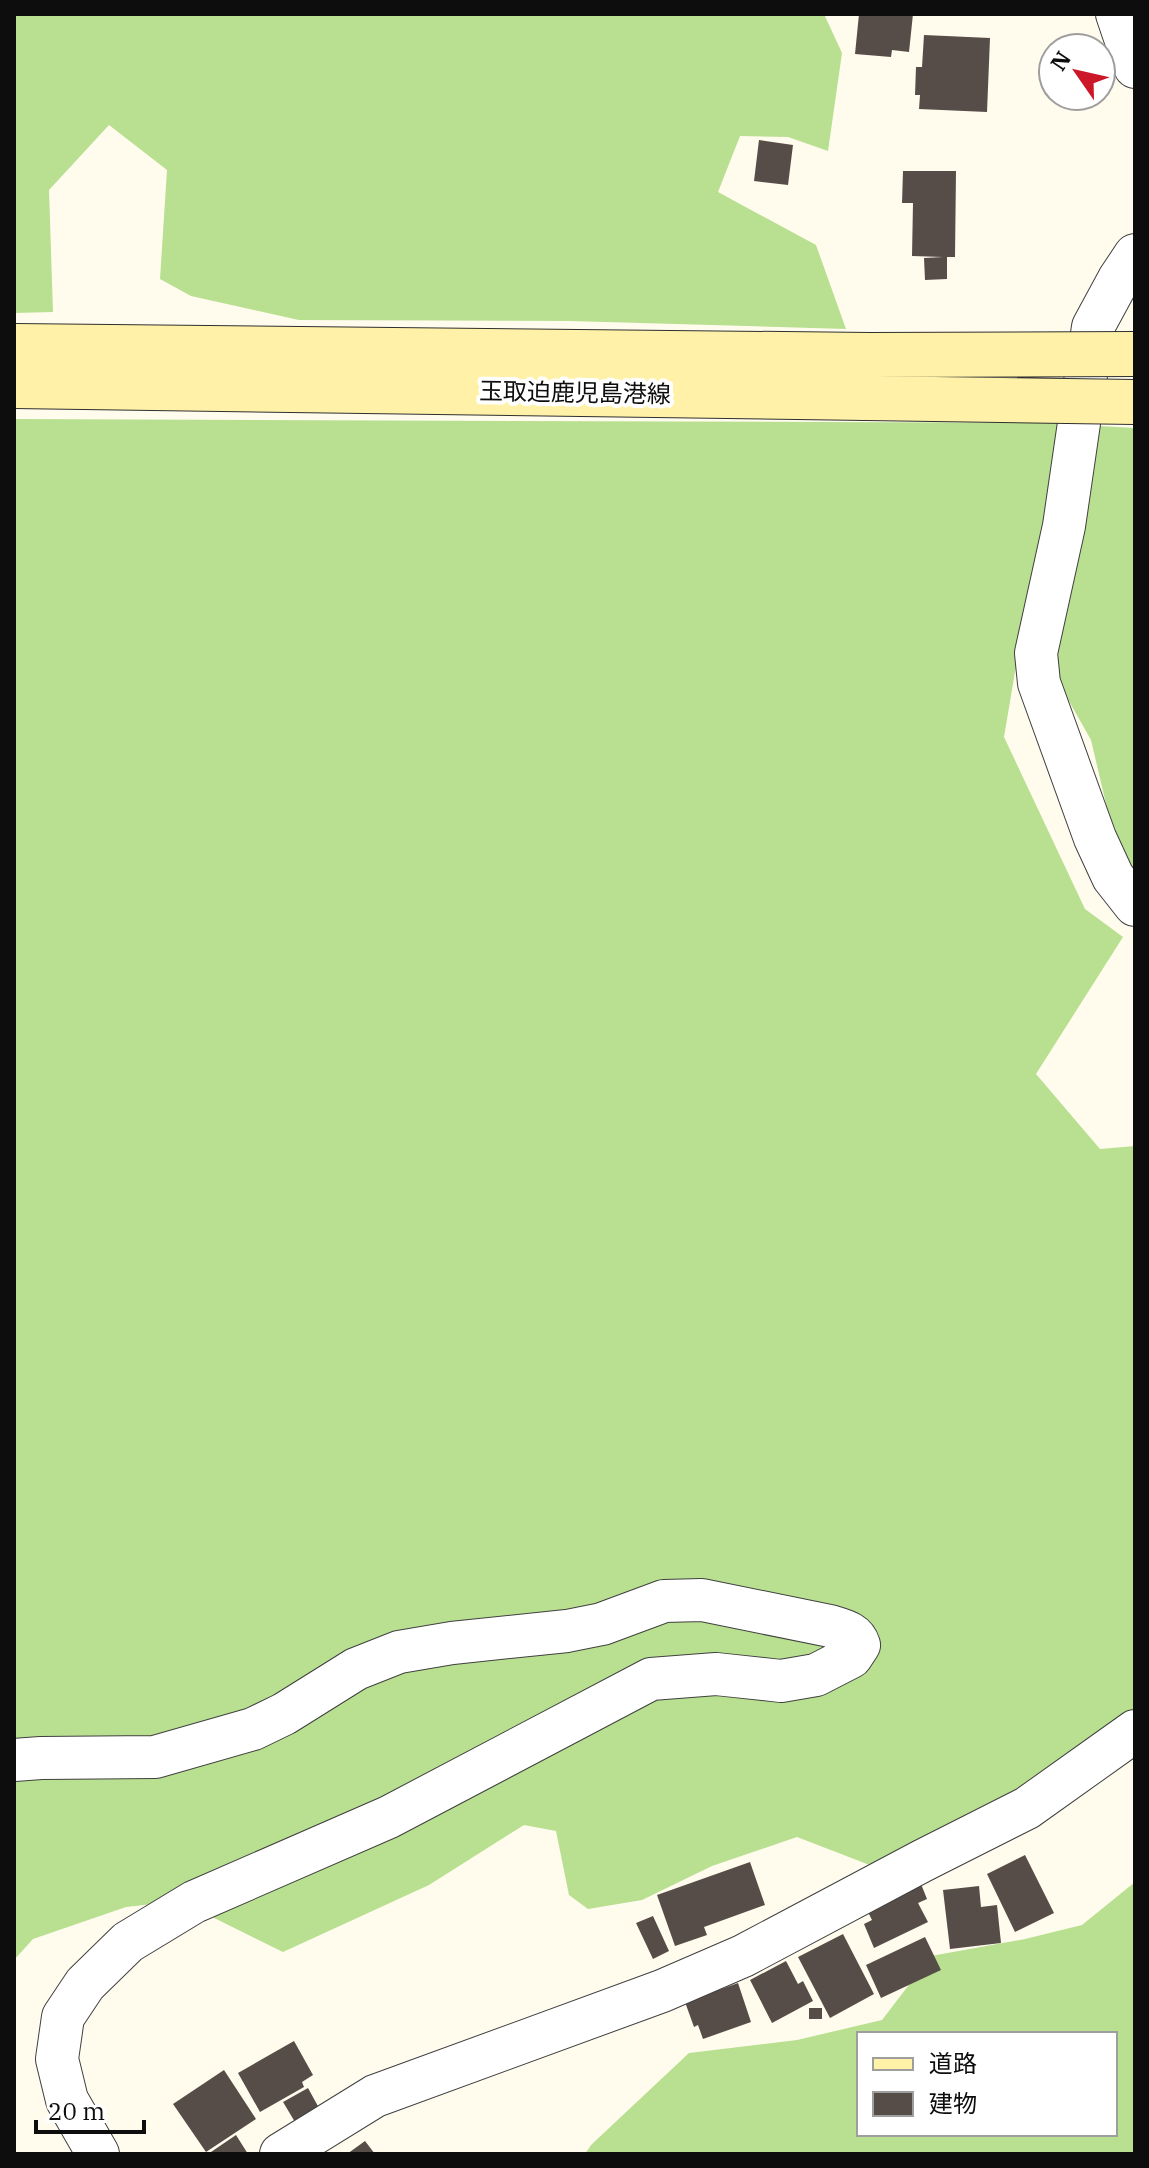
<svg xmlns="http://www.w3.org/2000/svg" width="1149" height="2168" font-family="'IBM Plex Serif','Noto Sans JP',serif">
<rect width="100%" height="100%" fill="#fffbed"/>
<!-- forest -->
<path fill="#b8e090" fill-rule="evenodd" d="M14 14H824L842 53 828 151 788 137 740 136 718 192 816 245 846 329 570 321 299 320 191 296 160 279 167 170 109 125 49 190 53 312 14 313Z
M14 419 1065 423 1057 485 1015 672 1004 737 1085 909 1123 937 1036 1074 1100 1149 1135 1146V1716L1025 1793 880 1869 797 1837 712 1866 642 1900 588 1909 569 1895 556 1831 524 1825 429 1885 283 1952 180 1901 126 1907 33 1939 14 1960Z
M1099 426 1135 428V884L1111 825 1091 740 1048 664Z
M1135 1882V2154H585L591 2145 689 2053 797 2040 882 2020 931 1956 1025 1939 1082 1925ZM859 2034H1115V2134H859Z"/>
<!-- building -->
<path fill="#574d48" d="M859 14H913L909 52 892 50 891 57 855 54Z
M924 35 990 38 987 112 919 109 920 95H915L916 67H922Z
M759 140 793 145 788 185 754 181Z
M903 171H956L955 257H947V279L925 280 924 258 943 257 912 256 913 203H902Z
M1025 1855 1054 1913 1015 1932 987 1874Z
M750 1862 765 1905 704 1927 707 1935 675 1946 657 1895Z
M921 1884 927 1899 918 1903 928 1922 874 1948 864 1924 872 1920 867 1910Z
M979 1886 981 1907 997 1905 1001 1943 950 1949 943 1890Z
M653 1916 669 1951 653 1959 636 1923Z
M843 1934 874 1994 830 2018 798 1957Z
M925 1937 941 1970 881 1998 866 1965Z
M786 1961 798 1984 803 1981 813 2001 772 2023 750 1980Z
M738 1983 751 2022 703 2039 698 2025 694 2027 685 2002Z
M809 2008H822V2019H809Z
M294 2041 313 2075 302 2082 304 2087 260 2112 238 2073Z
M224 2070 256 2119 206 2152 173 2104Z
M308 2088 319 2108 295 2122 283 2102Z
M236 2135 248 2154H212L211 2152Z
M365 2141 375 2154H347Z"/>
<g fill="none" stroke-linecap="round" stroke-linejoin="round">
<defs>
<path id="minor" d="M1117 14 1135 67
M1135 255 1119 279 1093 327 1064 526 1036 653 1039 683 1095 838 1113 877 1135 905
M14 1760 41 1758 155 1757 253 1729 284 1714 356 1669 399 1652 452 1643 567 1631 602 1624 664 1601 702 1600 830 1626C843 1630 855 1632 859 1645L851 1657 816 1675 781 1681 716 1674 651 1679 389 1817 194 1902 128 1942 85 1984 63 2017 57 2059 67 2100 98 2154
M281 2154 375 2096 662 1991 743 1956 922 1861 1027 1808 1135 1731"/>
<path id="secondary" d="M14 346 870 355
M14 386 866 398"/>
</defs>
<!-- minor casing -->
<use href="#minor" stroke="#404040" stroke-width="44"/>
<!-- secondary casing -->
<use href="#secondary" stroke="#2f2f2f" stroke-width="46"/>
<!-- minor -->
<use href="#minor" stroke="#fff" stroke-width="42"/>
<!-- secondary -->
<use href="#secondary" stroke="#fff2a8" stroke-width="44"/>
<defs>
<path id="secondary-bridge" d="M870 355 1135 354
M866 398 1135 402"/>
</defs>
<!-- secondary-bridge casing -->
<use href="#secondary-bridge" stroke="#2f2f2f" stroke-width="46" stroke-linecap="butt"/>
<!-- secondary-bridge -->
<use href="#secondary-bridge" stroke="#fff2a8" stroke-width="44"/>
</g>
<g text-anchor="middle" stroke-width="8" stroke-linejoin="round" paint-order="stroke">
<!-- street labels -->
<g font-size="24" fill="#0d0d0d" stroke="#fff">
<text transform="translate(575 393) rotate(1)" y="8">玉取迫鹿児島港線</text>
</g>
</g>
<!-- border -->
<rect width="1149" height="2168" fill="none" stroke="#0d0d0d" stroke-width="32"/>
<!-- legend -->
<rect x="857" y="2032" width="260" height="104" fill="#ffffff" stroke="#9e9e9e" stroke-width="2"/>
<rect x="873" y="2058" width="40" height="12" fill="#fff2a8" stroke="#9e9e9e" stroke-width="2"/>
<text x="929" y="2072" font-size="24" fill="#0d0d0d">道路</text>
<rect x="873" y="2092" width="40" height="24" fill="#574d48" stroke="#9e9e9e" stroke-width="2"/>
<text x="929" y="2112" font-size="24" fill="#0d0d0d">建物</text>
<!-- north arrow -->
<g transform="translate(1077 72) rotate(304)"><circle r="38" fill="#ffffff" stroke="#9e9e9e" stroke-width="2"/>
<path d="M0-6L14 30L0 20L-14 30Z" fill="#cb1727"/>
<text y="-12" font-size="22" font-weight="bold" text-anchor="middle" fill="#0d0d0d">N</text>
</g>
<!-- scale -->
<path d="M36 2120v12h108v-12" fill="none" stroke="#0d0d0d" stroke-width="4"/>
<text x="48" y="2120" font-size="24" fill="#0d0d0d" stroke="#ffffff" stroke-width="6" paint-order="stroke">20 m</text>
</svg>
